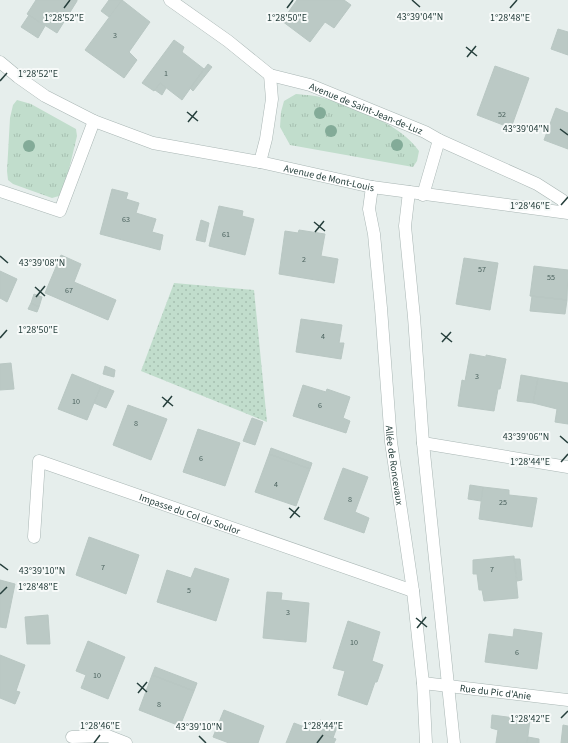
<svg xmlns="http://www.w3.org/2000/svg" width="568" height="743" font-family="'Source Sans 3',sans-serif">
<defs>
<pattern id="grass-tufts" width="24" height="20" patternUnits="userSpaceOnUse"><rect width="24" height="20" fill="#c1ddcc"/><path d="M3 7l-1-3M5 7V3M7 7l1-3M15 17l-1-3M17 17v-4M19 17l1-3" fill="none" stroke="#a6bfb0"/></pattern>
<pattern id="park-dots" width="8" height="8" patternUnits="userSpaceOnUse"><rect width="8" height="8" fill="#c1ddcc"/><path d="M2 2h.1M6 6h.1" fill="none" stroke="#a6bfb0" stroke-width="1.8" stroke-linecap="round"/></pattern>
</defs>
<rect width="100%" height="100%" fill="#e6eeec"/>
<!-- grass -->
<path fill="url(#grass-tufts)" d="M296 94C305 95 315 95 323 98 355 107 400 124 419 151L417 161 413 167 290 145 280 127 281 112 284 101Z
M17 100 31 104 76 129 77 136 64 190 59 196 52 198 13 184 8 180 7 171 10 118 13 105Z"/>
<!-- park -->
<path fill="url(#park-dots)" d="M174 283 254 290 267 422 141 371Z"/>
<!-- building -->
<path fill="#bbc9c5" stroke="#b9c7c3" d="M36 0H77V1L57 33 27 14Z
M109 0H122L109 17 101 11Z
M122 0 150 22 129 52 137 60 124 78 85 50Z
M297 0H344L351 5 334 28 325 22 310 42 282 21Z
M29 15 45 26 38 38 21 27Z
M558 29 568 32V55L551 49Z
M174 40 184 47 182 52 204 69 182 100 160 83 154 91 142 83Z
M208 64 212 67 193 91 190 88Z
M495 66 529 78 511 128 477 115Z
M160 83 166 88 162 95 155 90Z
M556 108 568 113V149L544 140Z
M112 189 128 193 126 199 139 203 136 213 156 219 152 232 163 235 160 250 100 234Z
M219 206 243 211 242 216 254 219 245 255 209 246Z
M201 220 209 223 205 242 196 240Z
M299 230 325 234 321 256 338 259 334 283 279 274 285 231 298 233Z
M61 255 81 264 74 282 116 300 108 320 45 293Z
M464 258 498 263 490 310 456 304Z
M534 266 568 270 567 300 530 296Z
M0 271 17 279 7 302 0 298Z
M34 294 42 297 39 307 31 303Z
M532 296 567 300 565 314 530 311Z
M31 303 39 307 37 312 28 309Z
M301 319 342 325 339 343H344L341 359 296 352Z
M470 354 486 357V355L506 359 500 389H498L494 411 458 406 462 380 465 381Z
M11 363 14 389 0 390V364Z
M105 366 115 370 114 377 103 374Z
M72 374 101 386 87 420 58 409Z
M521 375 538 378 533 403 517 401Z
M538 378 568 383V424L555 422 557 409 533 403Z
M303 385 326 392 327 389 350 397 343 418 350 421 346 433 293 416Z
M101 386 114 391 106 408 94 403Z
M128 405 167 419 151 460 113 445Z
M252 418 263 422 255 445 243 441Z
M198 429 240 443 225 486 183 472Z
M271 448 312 463 310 469 269 454Z
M269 454 310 469 296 506 255 492Z
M343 468 368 477 355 512 369 518 364 533 324 519Z
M470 485 483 487 481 501 468 499Z
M483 487 509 490V495L537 498 532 527 479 519Z
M89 537 139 555 126 594 76 575Z
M514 556 518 598 484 601 482 590H479L477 574H473V560Z
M514 559H520L522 580 517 581Z
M195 568 229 579 216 621 157 602 167 570 191 578Z
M0 580 15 584 6 628 0 627Z
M267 592 282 593 281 600 309 603 306 642 263 638Z
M48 615 50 644H27L25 617Z
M348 621 380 632 372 661 383 665 377 682H375L367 705 338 695 345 671 333 668Z
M514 629 542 633 537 669 485 662 489 634 513 637Z
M88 641 125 657 108 699 81 688 86 675 76 671Z
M0 655 25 665 16 691 20 692 15 704 0 698Z
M155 667 197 683 194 691 152 675Z
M152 675 194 691 180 726 139 710Z
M224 710 264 726 258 743H229L213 737Z
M492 715 530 720 527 743H496L498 730 491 728Z
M320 720 337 727 333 738 315 731Z
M294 723 336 739 334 743H286Z
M563 725 568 726V743H561Z
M528 737 539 739V743H527Z"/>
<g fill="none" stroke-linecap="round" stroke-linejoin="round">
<defs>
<g id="minor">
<path id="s1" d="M170 0 228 41 270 75 310 85 425 132 439 140 537 184 562 200 568 209"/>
<path id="s2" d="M0 62 18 77 45 96 94 121 153 143 260 162 372 187 568 213"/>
<path d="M260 162 266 139 272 99 270 75"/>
<path id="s3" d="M372 187 369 209 374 234 381 308 391 442 413 591 423 683 426 743"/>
<path d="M0 191 60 211 94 121"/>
<path d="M409 192 405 226 414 317 423 443 454 743"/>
<path d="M423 195 439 140"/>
<path d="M423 443 568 467"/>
<path id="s4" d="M34 537 39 461 413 591"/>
<path id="s5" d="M423 683 568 700"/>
<path d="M72 737 108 736 126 743"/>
</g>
</defs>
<!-- minor casing -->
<use href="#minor" stroke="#a9b6b4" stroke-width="13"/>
<!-- minor -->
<use href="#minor" stroke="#fff" stroke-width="12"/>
</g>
<!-- trees -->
<g fill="#83ab98">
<circle cx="320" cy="113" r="6"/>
<circle cx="331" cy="131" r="6"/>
<circle cx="397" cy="145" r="6"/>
<circle cx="29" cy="146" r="6"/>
</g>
<!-- ticks -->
<path fill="none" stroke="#263f3c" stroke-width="1.5" d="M412 0 420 7M64 8 70 0M287 8 293 0M510 8 517 0M466 47 477 56M467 57 476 46M0 81 7 73M187 112 198 121M188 122 197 111M560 129 568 135M561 205 568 197M314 222 325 231M315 232 324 221M0 256 8 263M35 287 45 296M36 297 45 286M441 333 452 342M0 338 7 330M442 342 451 332M162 397 173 406M163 407 172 396M560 436 568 443M561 462 568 454M289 508 300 517M290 518 299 507M0 564 8 570M0 594 7 587M416 618 427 627M417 628 426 617M137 683 147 692M138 693 147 682M561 718 568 711M199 736 206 743M94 743 100 735M317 743 323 735"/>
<g text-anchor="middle" stroke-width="4" stroke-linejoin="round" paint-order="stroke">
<!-- number labels -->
<g font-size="8" fill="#4b625e">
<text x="115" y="38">3</text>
<text x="166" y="76">1</text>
<text x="502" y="117">52</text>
<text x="126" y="222">63</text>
<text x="226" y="237">61</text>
<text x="304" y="262">2</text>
<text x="482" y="272">57</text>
<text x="551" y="280">55</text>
<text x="69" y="293">67</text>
<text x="323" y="339">4</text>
<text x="477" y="379">3</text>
<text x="76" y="404">10</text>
<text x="320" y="408">6</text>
<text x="136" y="426">8</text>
<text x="201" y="461">6</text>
<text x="276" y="487">4</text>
<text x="350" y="502">8</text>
<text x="503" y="505">25</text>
<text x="103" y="570">7</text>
<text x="492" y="572">7</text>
<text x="189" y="593">5</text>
<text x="288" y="615">3</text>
<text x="354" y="645">10</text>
<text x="517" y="655">6</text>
<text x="97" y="678">10</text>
<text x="159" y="707">8</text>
</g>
<!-- street labels -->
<g font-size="10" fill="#263f3c" stroke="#f7faf9">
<text dy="4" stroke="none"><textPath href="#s1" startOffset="227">Avenue de Saint-Jean-de-Luz</textPath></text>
<text dy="4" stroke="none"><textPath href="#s2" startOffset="354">Avenue de Mont-Louis</textPath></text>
<text dy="4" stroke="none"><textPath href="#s3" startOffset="280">Allée de Roncevaux</textPath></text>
<text dy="4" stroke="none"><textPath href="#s4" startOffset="236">Impasse du Col du Soulor</textPath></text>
<text dy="4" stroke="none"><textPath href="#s5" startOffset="73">Rue du Pic d'Anie</textPath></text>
</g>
</g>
<g font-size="10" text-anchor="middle" fill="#263f3c" stroke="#f7faf9" stroke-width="4" stroke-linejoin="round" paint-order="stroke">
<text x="420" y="20">43°39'04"N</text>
<text x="64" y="21">1°28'52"E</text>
<text x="287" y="21">1°28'50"E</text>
<text x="510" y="21">1°28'48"E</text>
<text x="38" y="77">1°28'52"E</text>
<text x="526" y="132">43°39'04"N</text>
<text x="530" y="209">1°28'46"E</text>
<text x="42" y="266">43°39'08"N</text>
<text x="38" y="333">1°28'50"E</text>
<text x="526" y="440">43°39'06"N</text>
<text x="530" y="465">1°28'44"E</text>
<text x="42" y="574">43°39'10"N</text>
<text x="38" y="590">1°28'48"E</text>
<text x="530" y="722">1°28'42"E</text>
<text x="100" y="729">1°28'46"E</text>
<text x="323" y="729">1°28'44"E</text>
<text x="199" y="730">43°39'10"N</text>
</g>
</svg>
